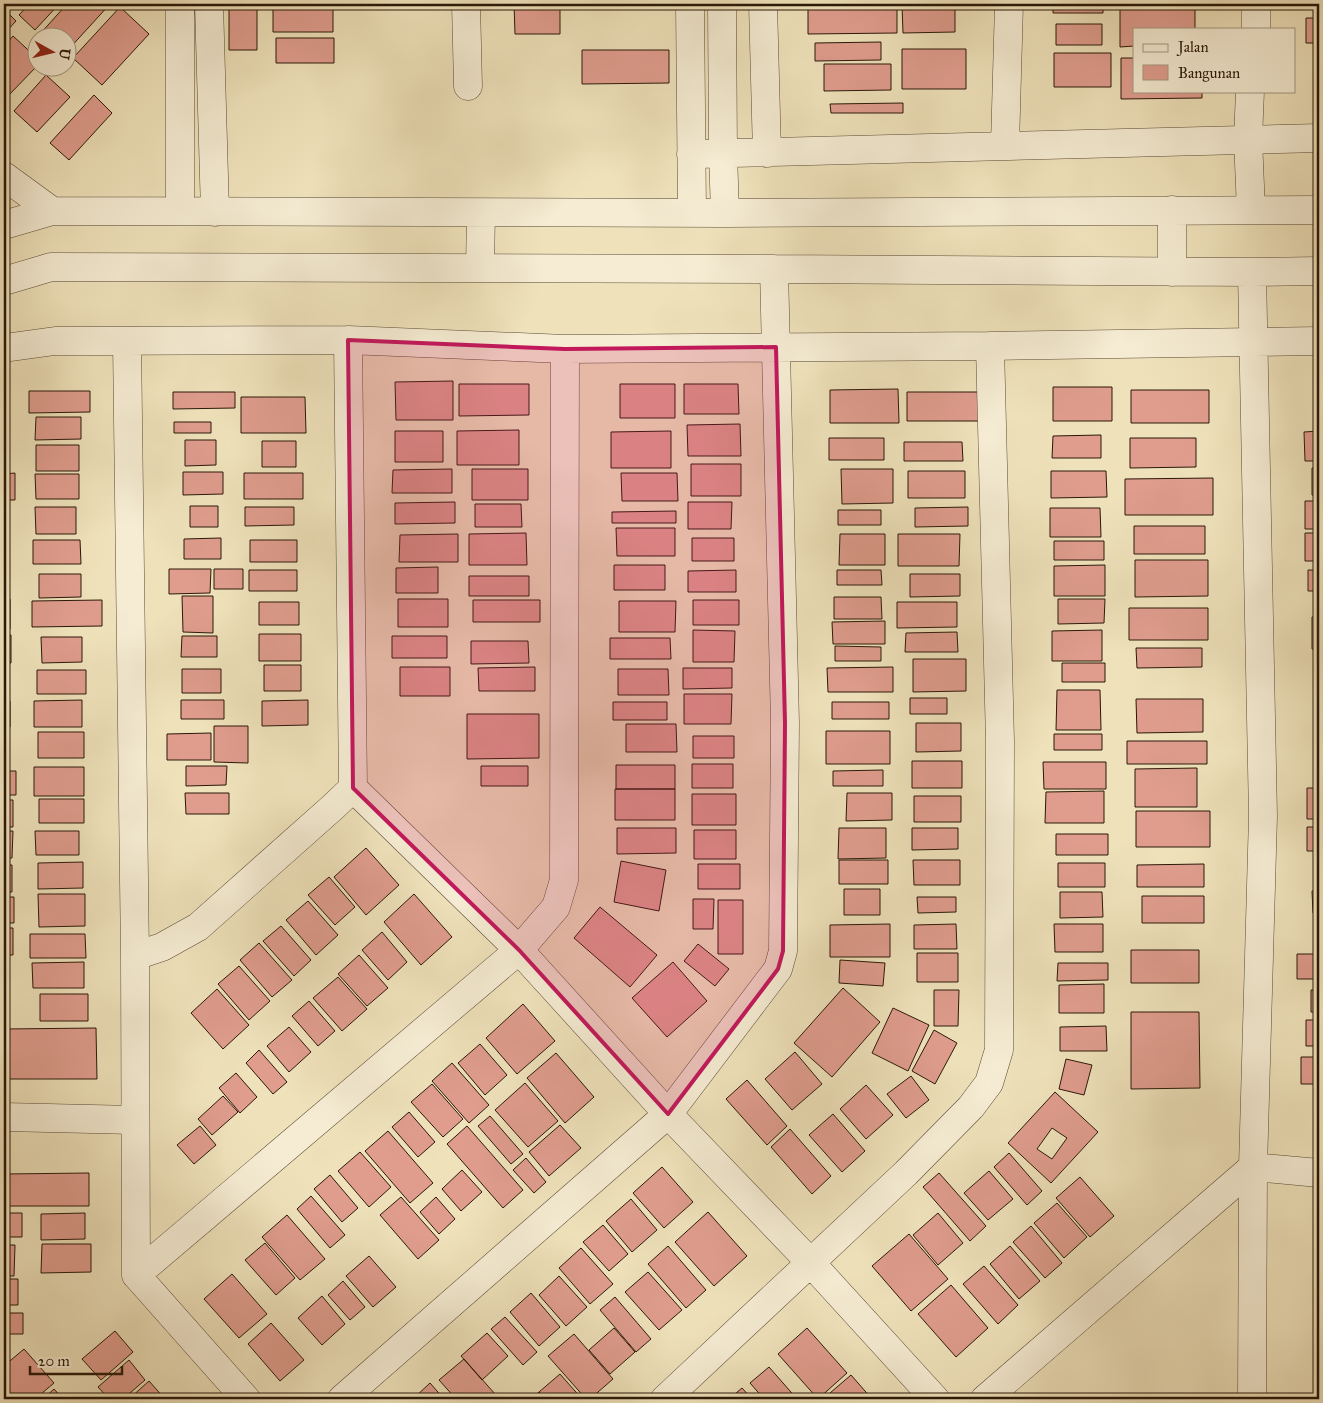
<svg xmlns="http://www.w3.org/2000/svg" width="1323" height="1403" font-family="'IM FELL Great Primer',serif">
<rect width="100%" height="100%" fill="#efe2bb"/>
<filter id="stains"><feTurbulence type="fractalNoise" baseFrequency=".004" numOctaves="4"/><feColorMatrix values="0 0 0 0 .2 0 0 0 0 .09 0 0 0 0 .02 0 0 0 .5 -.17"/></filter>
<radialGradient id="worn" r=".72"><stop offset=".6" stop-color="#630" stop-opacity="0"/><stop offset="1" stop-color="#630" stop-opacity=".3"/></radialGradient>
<!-- building -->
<path fill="#e09d8e" stroke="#2a1808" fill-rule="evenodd" d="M29 4H59L35 30 19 15Z
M67 4H110L68 50V38H42L39 35Z
M229 4H257V50H229Z
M273 4H333V32H273Z
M514 4H560V34H515Z
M586 4H646V5H586Z
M808 4H897V33L808 34Z
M1053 4H1103V13H1053Z
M902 5H955V32L903 33Z
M1120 6H1195V29H1134V46L1120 47Z
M120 7 149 34 102 85 73 58Z
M4 9 16 21 4 34Z
M1306 18H1319V43H1306Z
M1056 24H1102V45H1056Z
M13 36 38 59V65L7 97 4 94V46Z
M276 38H334V63H276Z
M881 42V60L815 61V43Z
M902 49H966V89H902Z
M582 50H669V83L582 84Z
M1054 53H1111V87H1054Z
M1121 58H1134V91H1202V98L1121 99Z
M824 64H891V90L824 91Z
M46 75 70 97 37 132 14 111Z
M94 95 112 113 69 160 50 143Z
M903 103V113H831L830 104Z
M453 381V420H396L395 382Z
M459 384H529V415L459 416Z
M620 384H675V418H620Z
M684 384H738L739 414H684Z
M1053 387H1112V421H1053Z
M898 389 899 423H830V390Z
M1131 390H1209V423H1131Z
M29 391H90V412L29 413Z
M173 392H235V408L173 409Z
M907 392H979V421H907Z
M241 397H305L306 433H241Z
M36 417H81V439L35 440Z
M174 422H211V433H174Z
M740 424 741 456H688L687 425Z
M519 430V465H457V431Z
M395 431H443V462H395Z
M671 431V468H611V432Z
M1319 431V461H1305L1304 432Z
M1101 435V458H1052L1053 436Z
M829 438H884V460H829Z
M1130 438H1196V467L1130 468Z
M185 440H216V465L185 466Z
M262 441H296V467H262Z
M904 442H962L963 461H904Z
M36 445H79V471H36Z
M691 464H741V496H691Z
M1312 468H1319V495H1312Z
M452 469V493H392L393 470Z
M472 469H528V500H472Z
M841 469H893V503L842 504Z
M908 471H965V498H908Z
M1051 471H1106L1107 497 1051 498Z
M183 472H223V494L183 495Z
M15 473V500H4V474Z
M244 473H303V499H244Z
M621 473H677L678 501H622Z
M35 474H79V499H36Z
M1213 478V515H1125V479Z
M1305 501H1319V529H1305Z
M455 502V523L395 524V503Z
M688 502H732L731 529H688Z
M475 504H521L522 527H475Z
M190 506H218V527H190Z
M4 507H8V535H4Z
M35 507H76V534H36Z
M245 507H294V525L245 526Z
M968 507V526L915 527V508Z
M1050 508H1100L1101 537H1050Z
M838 510H881V525H838Z
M676 511V523H612V512Z
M1134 526H1205V554H1134Z
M616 528H675V556H617Z
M526 533 527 565H469V534Z
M1305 533H1319V561H1305Z
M458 534V562H399L400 535Z
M840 534H885V565H839Z
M898 534H960L959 566H898Z
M221 538V559H184V539Z
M692 538H734V561H692Z
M4 540H7V566H4Z
M33 540H80L81 564H33Z
M250 540H297V562H250Z
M1054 541H1104V560H1054Z
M1135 560H1208V596L1135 597Z
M614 565H665V590H614Z
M1105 565V596H1054V566Z
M438 567V593H396V568Z
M4 569H9V595H4Z
M169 569H211L210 593 169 594Z
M214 569H243V589H214Z
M249 570H297V591H249Z
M736 570V592H688V571Z
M837 570H881L882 585H837Z
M1308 570H1319V591H1308Z
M39 574H81V597L39 598Z
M910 574H960V596L910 597Z
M469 576H529V596H469Z
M182 596H213V633L183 632Z
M834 597H881L882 619H834Z
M4 599H10V629H4Z
M398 599H448V627H398Z
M1058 599H1105L1104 623 1058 624Z
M102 600V626L32 627V601Z
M473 600H540V622H473Z
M693 600H739V625H693Z
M619 601H676L675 632H619Z
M259 602H299V625H259Z
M897 602H957V627L897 628Z
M1129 608H1208V640H1129Z
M1312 617H1319V649H1312Z
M885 621V644H833L832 622Z
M693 630 735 631 734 662H693Z
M1102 630V661H1052V631Z
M957 632 958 652H905L906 633Z
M259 634H301V661H259Z
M4 635H11V663H4Z
M182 636H217V657H181Z
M392 636H447V658H392Z
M41 637H82V662L42 663Z
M610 638H670L671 659H610Z
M471 641H528L529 663 471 664Z
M835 646 881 647V661H835Z
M1136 648H1202V667L1137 668Z
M913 659H966V691L913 692Z
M1062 663H1105V682H1062Z
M264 665H301V691H264Z
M400 667H450V696H400Z
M535 667V691H479L478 668Z
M893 667V692H828L827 668Z
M683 668H732V688L683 689Z
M4 669H8V696H4Z
M182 669H221V693H182Z
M618 669H668L669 695H618Z
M37 670H86V694H37Z
M1057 690H1100L1101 730H1056Z
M684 694H732L731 724H684Z
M910 698H947V714H910Z
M1136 699H1203V732L1137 733Z
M82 700V727H34V701Z
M181 700H224V719H181Z
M308 700V725L262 726V701Z
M4 701H10V727H4Z
M613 702H667V720H613Z
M832 702H889V719H832Z
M467 714H539V758L467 759Z
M916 723H961V751L916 752Z
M626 724H676L677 752H626Z
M214 726H248V763L214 762Z
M826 731H890V764H826Z
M38 732H84V758H38Z
M211 733V760H167V734Z
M1054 734H1102V750H1054Z
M1318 734H1319V756H1318Z
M4 736H9V763H4Z
M693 736H734V758H693Z
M1127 741H1207V764H1127Z
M912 761H962V788H912Z
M1043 762H1106V789H1044Z
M692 764H733V788H692Z
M616 765H675V789H616Z
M186 766H227L226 785 186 786Z
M481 766H528V786H481Z
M1314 766H1319V787H1314Z
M34 767H84V796H34Z
M1197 768V807H1135V769Z
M883 770V786H833V771Z
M4 771H16V795H4Z
M1307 788H1319V819H1307Z
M615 789H675V820H615Z
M1104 791V823H1045L1046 792Z
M185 793H229V814H186Z
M847 793H892V820L846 821Z
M692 794H736V825H692Z
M914 796H961V822H914Z
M39 799H84V823H39Z
M4 800H13V827H4Z
M1136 811H1210V847H1136Z
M1307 827H1319V851H1307Z
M617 828H676V853L617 854Z
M839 828H886V858L838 859Z
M912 828H958V849L912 850Z
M694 830H736V859H694Z
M4 831H13L12 858H4Z
M35 831H79V855H36Z
M1056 834H1108V855H1056Z
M366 848 399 885 366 915 334 877Z
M839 860H888V884H839Z
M913 860H960V885H914Z
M621 861 666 870 659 911 614 902Z
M1317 861H1319V883H1317Z
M83 862V888L38 889V863Z
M1058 863H1105V887H1058Z
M698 864H740V889H698Z
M1204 864V887H1137V865Z
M4 865H12V892H4Z
M329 877 355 907 335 925 308 895Z
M844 889H880V915H844Z
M1312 891H1319V913H1313Z
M1060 892H1102L1103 917 1060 918Z
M38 894H85V926L39 927Z
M414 894 452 937 421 965 384 922Z
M1142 896H1204V923H1142Z
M4 897H14V923H4Z
M917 897H956V912L918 913Z
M693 899H714L713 929H693Z
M718 900H743V954H718Z
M308 901 338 935 316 955 286 920Z
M600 907 657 955 630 987 574 938Z
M1317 923H1319V947H1317Z
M890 924V957H830V925Z
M956 924 957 949H914V925Z
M1054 924H1103V952H1055Z
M281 926 311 960 294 976 263 941Z
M4 928H13V955H4Z
M382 932 407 962 388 980 362 950Z
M30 934H85L86 958H30Z
M259 943 292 980 272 997 240 960Z
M698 944 729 969 715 986 684 961Z
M1131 950H1199V983H1131Z
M917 953H958V982H917Z
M1297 954H1319V979H1297Z
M359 955 388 988 367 1006 338 974Z
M840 960 885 963 883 986 839 983Z
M84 962V988H33L32 963Z
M673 962 707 1001 667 1037 632 998Z
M1058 963H1108V980L1057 981Z
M239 966 270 1001 249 1020 218 984Z
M338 977 367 1009 342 1031 313 998Z
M1104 984V1013H1059V985Z
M843 988 880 1022 832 1077 794 1043Z
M217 989 249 1025 223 1049 191 1013Z
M934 990H959L958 1026H934Z
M1311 990H1319V1012H1311Z
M40 994H88V1021H40Z
M309 1001 335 1031 318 1046 292 1016Z
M523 1004 555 1041 517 1074 486 1038Z
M893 1008 929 1025 908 1071 872 1053Z
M1131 1012H1199L1200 1088 1131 1089Z
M1306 1020H1319V1046H1306Z
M1106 1026 1107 1051H1060V1027Z
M289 1027 311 1052 289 1072 267 1046Z
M96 1028 97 1079H4V1029Z
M934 1030 957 1043 935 1084 912 1071Z
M480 1044 507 1075 485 1095 458 1063Z
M259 1050 287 1082 273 1094 246 1063Z
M795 1052 822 1084 792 1110 765 1079Z
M556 1053 594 1097 565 1123 527 1078Z
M1301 1057H1319V1084H1301Z
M1066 1059 1092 1065 1084 1095 1059 1089Z
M452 1063 489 1105 469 1123 432 1081Z
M236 1073 257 1097 240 1113 219 1088Z
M911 1076 929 1100 906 1118 887 1094Z
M747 1080 787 1126 767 1145 726 1099Z
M525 1083 558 1121 528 1147 495 1110Z
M432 1084 463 1119 443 1137 411 1102Z
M866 1085 893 1115 866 1139 840 1109Z
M1055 1092 1098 1132 1051 1183 1008 1143ZM1052 1128 1067 1138 1052 1159 1037 1149Z
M223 1096 238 1112 212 1135 198 1119Z
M409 1112 435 1142 418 1157 392 1127Z
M1314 1113H1319V1149H1314Z
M833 1114 865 1151 842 1172 809 1135Z
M490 1116 523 1154 511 1164 478 1126Z
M560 1125 581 1148 549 1176 529 1152Z
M200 1126 216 1145 194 1164 177 1145Z
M467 1126 523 1190 503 1208 447 1144Z
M790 1129 831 1176 812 1194 771 1147Z
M388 1131 433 1183 410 1203 365 1151Z
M360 1152 391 1187 369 1207 338 1171Z
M1009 1153 1042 1191 1027 1205 994 1167Z
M526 1158 546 1182 534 1193 513 1170Z
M662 1167 693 1202 664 1228 633 1193Z
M462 1170 482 1192 461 1211 442 1189Z
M989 1171 1013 1199 988 1220 964 1193Z
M89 1173V1206H4V1174Z
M939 1173 986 1226 970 1241 923 1187Z
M330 1175 358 1208 342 1222 314 1189Z
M1080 1177 1114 1216 1090 1237 1056 1198Z
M311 1196 345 1235 330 1248 297 1209Z
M401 1197 439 1240 418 1259 380 1215Z
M436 1197 455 1219 439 1234 420 1212Z
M631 1199 657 1230 632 1252 606 1221Z
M1057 1203 1087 1237 1064 1258 1034 1223Z
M708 1212 747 1256 714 1286 675 1242Z
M4 1213H22V1237H4Z
M85 1213V1239L41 1240V1214Z
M938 1213 963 1243 938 1265 913 1235Z
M287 1215 325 1259 300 1280 262 1237Z
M603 1225 628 1254 609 1271 583 1242Z
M1031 1226 1062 1263 1045 1278 1013 1242Z
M909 1234 948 1279 911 1311 872 1266Z
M1316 1237H1319V1294H1316Z
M265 1243 295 1278 276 1295 245 1260Z
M42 1244H91V1272L41 1273Z
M4 1245H15L14 1276H4Z
M668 1246 706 1290 686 1308 648 1264Z
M1010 1246 1040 1281 1019 1299 990 1264Z
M581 1248 613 1284 590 1304 559 1268Z
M369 1256 396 1287 373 1307 346 1276Z
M984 1266 1018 1305 998 1324 963 1284Z
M648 1272 682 1310 659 1330 625 1292Z
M232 1274 267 1314 239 1338 204 1299Z
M559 1276 587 1307 566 1326 539 1295Z
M4 1279H18V1305H4Z
M343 1281 365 1307 350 1320 328 1295Z
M951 1285 988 1328 956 1357 918 1314Z
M531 1293 560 1327 539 1346 510 1312Z
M322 1296 345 1324 322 1345 298 1318Z
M615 1297 651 1339 636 1352 600 1310Z
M1316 1305H1319V1321H1316Z
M4 1313H23V1334H4Z
M505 1317 537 1352 523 1365 491 1329Z
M271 1323 304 1360 280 1381 248 1344Z
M614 1328 635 1352 610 1374 589 1350Z
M807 1328 847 1373 818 1399 778 1354Z
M115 1331 133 1352 101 1380 82 1359Z
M487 1333 508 1356 482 1380 461 1356Z
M574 1334 613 1379 590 1399H586L548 1356Z
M24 1349 54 1383 35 1399H4V1366Z
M464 1359 495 1394 489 1399H456L439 1380Z
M129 1360 145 1380 123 1399H109L98 1387Z
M769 1367 797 1399H764L750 1383Z
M560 1374 582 1399H546L539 1392Z
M851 1375 872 1399H823Z
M149 1381 165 1399H129Z
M430 1383 444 1399H415L414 1398Z
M742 1388 752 1399H729Z
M54 1389 63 1399H43Z
M539 1392 546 1399H531Z"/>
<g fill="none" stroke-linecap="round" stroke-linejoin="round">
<defs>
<path id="minor" d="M209 4 215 212
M466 4 468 86
M690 4 692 213
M722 4 723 153 725 213
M763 4 767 153
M1256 29V4
M1250 91 1248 139 1251 210
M1005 145 1009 4
M691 154 1319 138
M4 176 52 211
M180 211V4
M4 225 52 211 725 213 1319 210
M480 268 481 213
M1172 272V210
M4 281 51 267 774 269 1252 272 1319 271
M127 341 135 956 136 1275 246 1399
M4 348 55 341 348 340 565 349 990 346 1319 341
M353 788 519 950 668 1114 810 1262 935 1399
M135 956 162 947 198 927 333 807 353 788 348 340
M4 1117 135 1120
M136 1275 519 950 556 907 564 880 565 349
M342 1399 668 1114 778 969 783 951 785 723 774 269
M665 1399 906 1173 971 1107 989 1083 999 1050 1000 741 990 346
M985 1399 1253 1167 1319 1173
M1252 1399 1253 1167 1263 816 1252 272"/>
</defs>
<!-- minor casing -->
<use href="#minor" stroke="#5b4a35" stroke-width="29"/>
<!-- minor -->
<use href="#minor" stroke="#f5ecd3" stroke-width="28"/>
</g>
<!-- marked area -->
<path fill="#c2185b" fill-opacity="0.2" stroke="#c2185b" stroke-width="4" stroke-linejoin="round" d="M348 340 565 349 776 347 785 723 783 951 778 969 668 1114 519 950 353 788Z"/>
<!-- margin -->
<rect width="1323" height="1403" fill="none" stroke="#efe2bb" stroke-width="20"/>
<rect x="5" y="5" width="1313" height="1393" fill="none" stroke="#2a1808" stroke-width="2.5"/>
<rect x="10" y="10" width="1303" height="1383" fill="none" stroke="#2a1808"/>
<!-- legend -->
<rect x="1133" y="28" width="162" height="65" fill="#f5ecd3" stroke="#a49782"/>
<rect x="1143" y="44" width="25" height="8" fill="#f5ecd3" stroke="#a49782"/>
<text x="1178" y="52" font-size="15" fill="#2a1808">Jalan</text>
<rect x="1143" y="65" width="25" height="15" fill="#e09d8e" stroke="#a49782"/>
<text x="1178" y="78" font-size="15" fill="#2a1808">Bangunan</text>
<!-- north arrow -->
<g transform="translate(52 52) rotate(98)"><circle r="24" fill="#f5ecd3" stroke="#a49782"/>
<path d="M0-4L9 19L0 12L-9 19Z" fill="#8f2418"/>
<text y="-8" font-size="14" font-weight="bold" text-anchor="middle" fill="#2a1808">U</text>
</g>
<!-- scale -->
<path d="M30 1366v8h92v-8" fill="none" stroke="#2a1808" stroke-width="2.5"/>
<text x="38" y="1366" font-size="15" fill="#2a1808" stroke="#f5ecd3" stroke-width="4" paint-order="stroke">20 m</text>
<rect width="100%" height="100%" filter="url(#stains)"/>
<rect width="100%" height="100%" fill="url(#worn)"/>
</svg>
